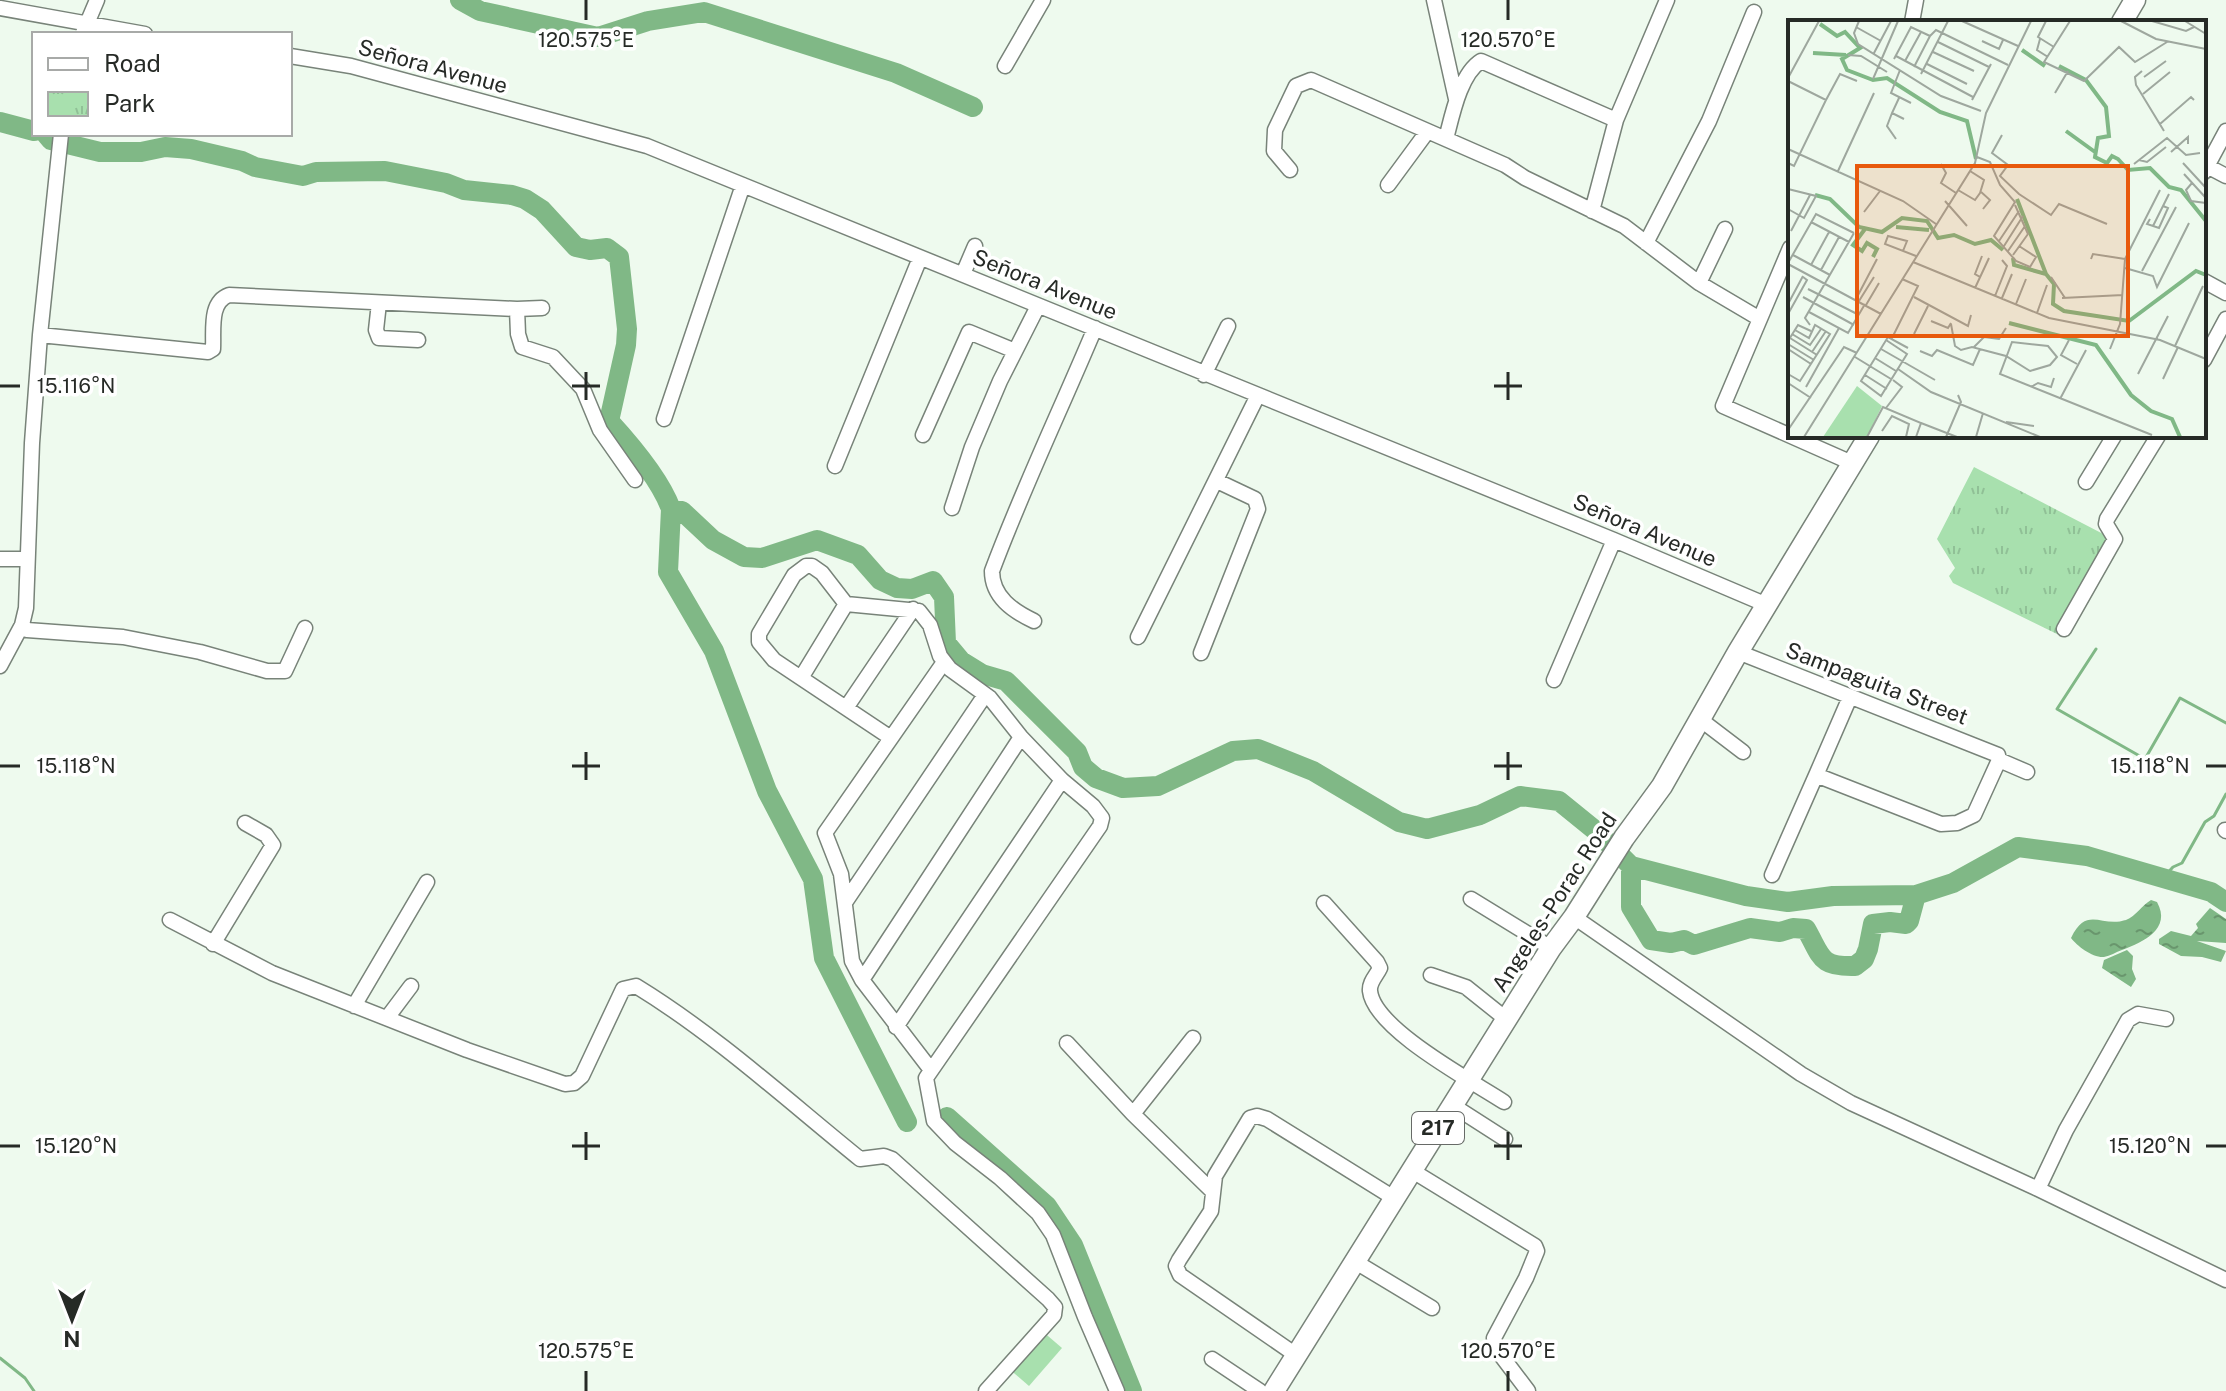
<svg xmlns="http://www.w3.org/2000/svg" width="2226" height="1391" font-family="'Public Sans',sans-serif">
<defs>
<pattern id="park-tufts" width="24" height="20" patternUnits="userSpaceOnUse" patternTransform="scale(2)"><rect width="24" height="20" fill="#a8e0ae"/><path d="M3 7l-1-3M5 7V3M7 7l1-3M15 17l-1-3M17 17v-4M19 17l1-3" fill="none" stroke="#90c096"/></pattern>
<pattern id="water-ripples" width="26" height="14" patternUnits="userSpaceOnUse" patternTransform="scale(2)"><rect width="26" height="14" fill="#80b886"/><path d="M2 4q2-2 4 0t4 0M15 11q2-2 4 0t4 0" fill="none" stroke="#69966d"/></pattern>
</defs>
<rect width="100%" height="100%" fill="#eefaee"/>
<!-- green -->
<path fill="#a8e0ae" d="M1041 1330 1062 1348 1029 1386 1008 1368Z"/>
<!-- park -->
<path fill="url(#park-tufts)" d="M1974 467 2109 537 2057 634 1953 583 1949 576 1955 568 1937 539Z"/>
<!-- water -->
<path fill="url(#water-ripples)" d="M2151 900 2157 902C2172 929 2143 942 2122 950 2116 952 2110 956 2104 957 2093 958 2077 946 2071 938 2087 905 2101 928 2126 920 2136 916 2142 905 2151 900Z
M2210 908 2226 919V943L2197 941 2226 951 2221 962 2202 957 2181 956 2159 944V939L2171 931 2191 936 2198 928 2196 924Z
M2127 950 2133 956 2132 969 2136 979 2131 987 2102 968 2104 960Z"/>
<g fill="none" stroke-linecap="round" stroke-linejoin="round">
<!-- stream -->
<path stroke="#80b886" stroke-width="3" d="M2096 649 2057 709 2145 759 2180 698 2226 723
M2162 879 2173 867 2182 863 2205 822 2214 816 2226 794
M0 1358 25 1378 34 1391"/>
<!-- river -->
<path stroke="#80b886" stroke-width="20" d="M460 0 480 11 598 37 648 21 704 12 896 73 973 107
M0 122 34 131
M46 134 51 140 100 152H141L165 147 191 149 242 161 255 167 303 176 316 172 385 171 446 183 464 190 512 195 525 199 542 210 576 247 590 250 607 248 619 257 627 329 626 345 609 421C631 445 660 479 671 509L682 511 713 540 744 557 762 558 817 540 858 555 880 580 897 588 912 589 933 581 944 597 946 643 961 661 982 674 1006 681 1077 752 1083 767 1096 778 1123 788 1158 786 1233 751 1258 749 1313 771 1399 822 1427 829 1480 815 1520 796 1559 801 1596 831 1631 866V907L1651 940 1671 943 1684 940 1694 945 1750 928 1780 932 1793 928 1806 929C1822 957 1819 967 1855 966L1864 959 1868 949 1873 924 1890 922 1906 924 1909 921 1916 895 1953 883 2018 847 2087 856 2211 892 2226 902
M671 509 668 572 714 651 767 791 813 879 824 958 907 1122
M1631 866 1746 896 1788 902 1833 896 1916 895
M947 1117 1047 1206 1073 1245 1132 1391"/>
<defs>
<path id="street" d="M1434 0 1456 99
M0 8 145 34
M1912 22 1916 0
M83 33 97 0
M290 56 351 66 647 146 1614 540 1767 605
M1005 66 1043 0
M1446 139C1452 116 1460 74 1481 61L1616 120
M2207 166 2226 176
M1290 170 1274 151 1275 130 1296 86 1311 80 1505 165 1525 178 1624 226 1699 283 1760 319
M2204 172 2226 131
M1388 185 1427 132
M1592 211 1616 120 1667 0
M1646 243 1709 121 1754 12
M1790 248 1723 406 1852 463
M963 274 975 246
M2204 281 2226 293
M1699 283 1725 229
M379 303 376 330 379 338 418 340
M517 309 518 334 522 347 553 357 583 389 600 430 635 480
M40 335 208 352 213 349C214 330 209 302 229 295L517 309 542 308
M2204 360 2226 319
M1204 375 1228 326
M664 419 743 185
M923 435 969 332 1015 351
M835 466 920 258
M2086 482 2114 436
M952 508 972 447 1000 381 1038 306
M0 559H27
M1034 621C1013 611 992 597 992 571 1023 488 1061 409 1095 328
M22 625 27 630 123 637 200 652 267 671H285L305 628
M2064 629 2115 539 2106 524 2107 519 2158 436
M1138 637 1258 395
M1738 652 1998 755 1999 760 1974 815 1957 823 1941 824 1821 777 1817 773 1850 697
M1201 653 1258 509 1255 499 1217 481
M0 666 22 625 26 608 32 443 40 335 61 134
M801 678 846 604
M1554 680 1614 540
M846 708 913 609
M1701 720 1743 752
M891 738 774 660 759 642V634L794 575 806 566H812L822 573 846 604 919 611 930 625 940 656 950 669 990 698 1021 737 1062 780 1093 806 1102 818 1100 826 926 1078 934 1121 955 1143 1000 1178 1038 1213 1053 1235 1085 1317 1117 1391
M1999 760 2027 772
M2225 830 2226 831
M1772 875 1817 773
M1471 899 1551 948
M846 901 985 695
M1324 903 1377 962 1380 968C1377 975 1369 982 1370 991 1374 1029 1472 1081 1504 1102
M1574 917 1801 1074 1851 1103 2038 1189 2226 1280
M170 920 272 973 467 1050 565 1084 574 1083 582 1076 623 989 636 986C716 1035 787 1100 860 1159L884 1156 892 1159 1048 1299 1055 1307 1054 1315 986 1391
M213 944 273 845 266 835 245 823
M1431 975 1466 987 1506 1019
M862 980 1021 737
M354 1006 427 882
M387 1018 411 986
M896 1027 1062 780
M1193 1038 1133 1114 1211 1190
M1067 1043 1133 1114
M931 1070 862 980 852 961 841 874 825 833 944 662
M1452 1105 1505 1139
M1411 1170 1535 1246 1537 1251 1526 1278 1494 1338 1497 1350 1528 1391
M2038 1189 2066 1130 2128 1020 2138 1014 2166 1019
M1354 1261 1432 1308
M1296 1355 1180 1275 1176 1266 1179 1260 1211 1211 1215 1176 1250 1118 1257 1116 1267 1119 1394 1198
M1212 1359 1260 1391"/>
<path id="primary" d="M2122 22 2135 0
M1274 1391 1551 948 1574 917 1624 838 1662 786 1738 652 1869 436"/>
</defs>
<!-- street casing -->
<use href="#street" stroke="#788379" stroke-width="17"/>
<!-- primary casing -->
<use href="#primary" stroke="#788379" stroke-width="23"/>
<!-- street -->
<use href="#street" stroke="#fff" stroke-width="14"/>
<!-- primary -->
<use href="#primary" stroke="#fff" stroke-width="20"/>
</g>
<!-- ticks -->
<path fill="none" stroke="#262a26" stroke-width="3" d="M586 0V20M1508 0V20M586 372V400M1508 372V400M0 386H20M572 386H600M1494 386H1522M586 752V780M1508 752V780M0 766H20M572 766H600M1494 766H1522M2206 766H2226M586 1132V1160M1508 1132V1160M0 1146H20M572 1146H600M1494 1146H1522M2206 1146H2226M586 1371V1391M1508 1371V1391"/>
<g text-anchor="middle" stroke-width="7" stroke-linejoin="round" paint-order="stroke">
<!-- shield labels -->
<rect fill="#fff" stroke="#676a67" stroke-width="2" x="1412" y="1112" width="52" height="32" rx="6"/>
<g font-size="20" font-weight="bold" fill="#262a26">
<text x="1438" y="1135">217</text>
</g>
<!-- street labels -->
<g font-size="22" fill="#262a26" stroke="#fff">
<text transform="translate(433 66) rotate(15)" y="8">Señora Avenue</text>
<text transform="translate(1045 284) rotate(22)" y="8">Señora Avenue</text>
<text transform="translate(1645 530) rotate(23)" y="8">Señora Avenue</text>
<text transform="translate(1877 683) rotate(21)" y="8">Sampaguita Street</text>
<text transform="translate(1554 902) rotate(-57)" y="8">Angeles-Porac Road</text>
</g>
</g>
<!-- overview -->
<g transform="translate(1788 20)">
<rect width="418" height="418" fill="#eefaee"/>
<path d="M69 366 94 386 79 417H35Z" fill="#a8e0ae"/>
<path fill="none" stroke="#80b886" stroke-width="4" d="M32 4 49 16 57 12 72 28 54 39 59 50 85 60 99 58 152 92 179 101 188 139M234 30 257 46M25 33 58 35M271 46 298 60 318 87 321 116 310 118 307 137 319 143 324 136 330 139 340 150 362 148 381 167 393 170 418 201M278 111 307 132M27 175 42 179 71 207 94 212 114 198 139 201 150 218 166 215 187 224 203 220 215 230M229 179 258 254M108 207 141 210M77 209 65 225 74 231 79 223 89 229 85 237M225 238 226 245 258 254 266 264 265 284 276 291 341 301 408 251 418 255M221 303 308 325 343 375 363 391 384 399 392 417"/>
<path fill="none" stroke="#9ea79e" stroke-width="2" d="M71 1 66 13 70 24 153 76 193 91M174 1 230 26M258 1 250 17 266 27M282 1 256 42 296 61 331 27 347 42 379 22M333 1 368 19 418 29M364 1 398 11 406 7M397 1 418 14M68 7 93 21M142 16 148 10 220 45M252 19 249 30 260 37M194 21 211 29 215 20M150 22 201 47M145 32 186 51M86 33 103 1M60 35 73 36 99 52M108 36 185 77M106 39 123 7 142 16M117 41 133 12M139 44 179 64M126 47 142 16M112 50 103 73 123 83M354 51 347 57 348 65 376 111M133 54 160 1M356 57 378 41M0 58 31 1M85 59 110 1M0 61 38 80 6 146 0 143M267 73 280 51M355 74 382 52M111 78 104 93 116 99M38 80 52 54 69 61M184 80 203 44M104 93 99 106 108 119M372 104 403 77 406 80M214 115 204 133 220 145 212 156 231 174 263 195 271 184 319 204M0 129 115 181 148 204M383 132 400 117V124M189 137 202 142 212 165 227 182 206 216 228 241 242 247 248 237 231 226M351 140 359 142 378 127M395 143 418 168M153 144 158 153 153 163 168 173M346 144 379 118 398 135 412 133M50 151 86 73M396 154 417 177M404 163 398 170 403 181 418 183M0 169 28 176 16 198 0 189M170 170 187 180 192 173 196 160 182 151M192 171 202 180 195 189M157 181 179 206M76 192 92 171M362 199 359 204 371 208 380 188 375 186M23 202 61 222M365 206 381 174M3 211 22 175M211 221 231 191M216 226 235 196M115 231 119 221 100 216 97 224 128 236M220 231 237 206M5 235 42 255M225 235 240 214 227 185M303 239 305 234 337 239M125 242 261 298 372 320 418 339M0 243 28 194 66 213M0 244 93 294M23 245 41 212M337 248 365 256 369 267 401 203M33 250 51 217M354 251 388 187M192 257 187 254 194 236M263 257 277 278M187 268 201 238M20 269 71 295M207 276 219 246 214 240M15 277 66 305M126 277 180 306 183 295M214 278 224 254M274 278 335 275M68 279 89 239M71 281 86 257M0 284 15 256M228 284 238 259M78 285 91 263M21 292 60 313 77 284M249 293 259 265M0 294 19 260 15 257M143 301 160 308 163 303M163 304 167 326 173 330 184 327 218 336 242 351 259 346M22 305 17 298 66 213M4 314 22 325 33 309M126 314 140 286M2 318 29 335M104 318 130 266 114 259M98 320 119 334 93 376 73 361 100 317 120 328M281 320 273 335 289 344M0 321 10 305 23 311M0 324 26 340M387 326 415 266M186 327 196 317 211 319 218 308M0 329 23 344M93 329 147 360M322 329 332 304 337 239 372 170M132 331 144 336 149 330 185 345 192 329M24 332 38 311M67 337 103 359M87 338 108 351M110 349 143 372 252 417M242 351 262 345 269 337 260 326 224 322 212 354 364 415M0 354 12 361 42 314 27 305 21 318 7 310M350 354 380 296M77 355 99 369M375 359 390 327M0 363 23 378M18 367 51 308M243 367 250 363 263 367 266 358M272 379 298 330M98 388 114 367 105 360M218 402 246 406M133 403 169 417M0 410 56 327 69 333M94 411 104 396 121 404 118 417M16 417 187 143 198 93 243 1M79 417 95 387 133 403 128 417M158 417 173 382 170 375M188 417 195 393"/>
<path fill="#e8590c" fill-opacity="0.15" stroke="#e8590c" stroke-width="4" d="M69 146H340V316H69Z"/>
<rect width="418" height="418" fill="none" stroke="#262a26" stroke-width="4"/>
</g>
<g font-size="20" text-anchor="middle" fill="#262a26" stroke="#fff" stroke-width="7" stroke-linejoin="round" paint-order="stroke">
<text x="586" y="47">120.575°E</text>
<text x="1508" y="47">120.570°E</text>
<text x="76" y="393">15.116°N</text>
<text x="2150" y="773">15.118°N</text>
<text x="76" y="773">15.118°N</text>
<text x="2150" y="1153">15.120°N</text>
<text x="76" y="1153">15.120°N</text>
<text x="586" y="1358">120.575°E</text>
<text x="1508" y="1358">120.570°E</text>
</g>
<!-- legend -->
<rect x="32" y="32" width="260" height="104" fill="#ffffff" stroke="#a8aaa8" stroke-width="2"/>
<rect x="48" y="58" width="40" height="12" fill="#ffffff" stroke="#a8aaa8" stroke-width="2"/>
<text x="104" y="72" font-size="24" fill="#262a26">Road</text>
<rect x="48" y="92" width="40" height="24" fill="url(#park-tufts)" stroke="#a8aaa8" stroke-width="2"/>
<text x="104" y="112" font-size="24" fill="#262a26">Park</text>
<!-- north arrow -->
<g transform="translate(72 1319) rotate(180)" stroke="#ffffff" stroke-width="6" paint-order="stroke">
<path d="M0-6L14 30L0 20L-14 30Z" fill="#262a26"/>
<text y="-12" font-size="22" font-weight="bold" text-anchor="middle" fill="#262a26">N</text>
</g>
</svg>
